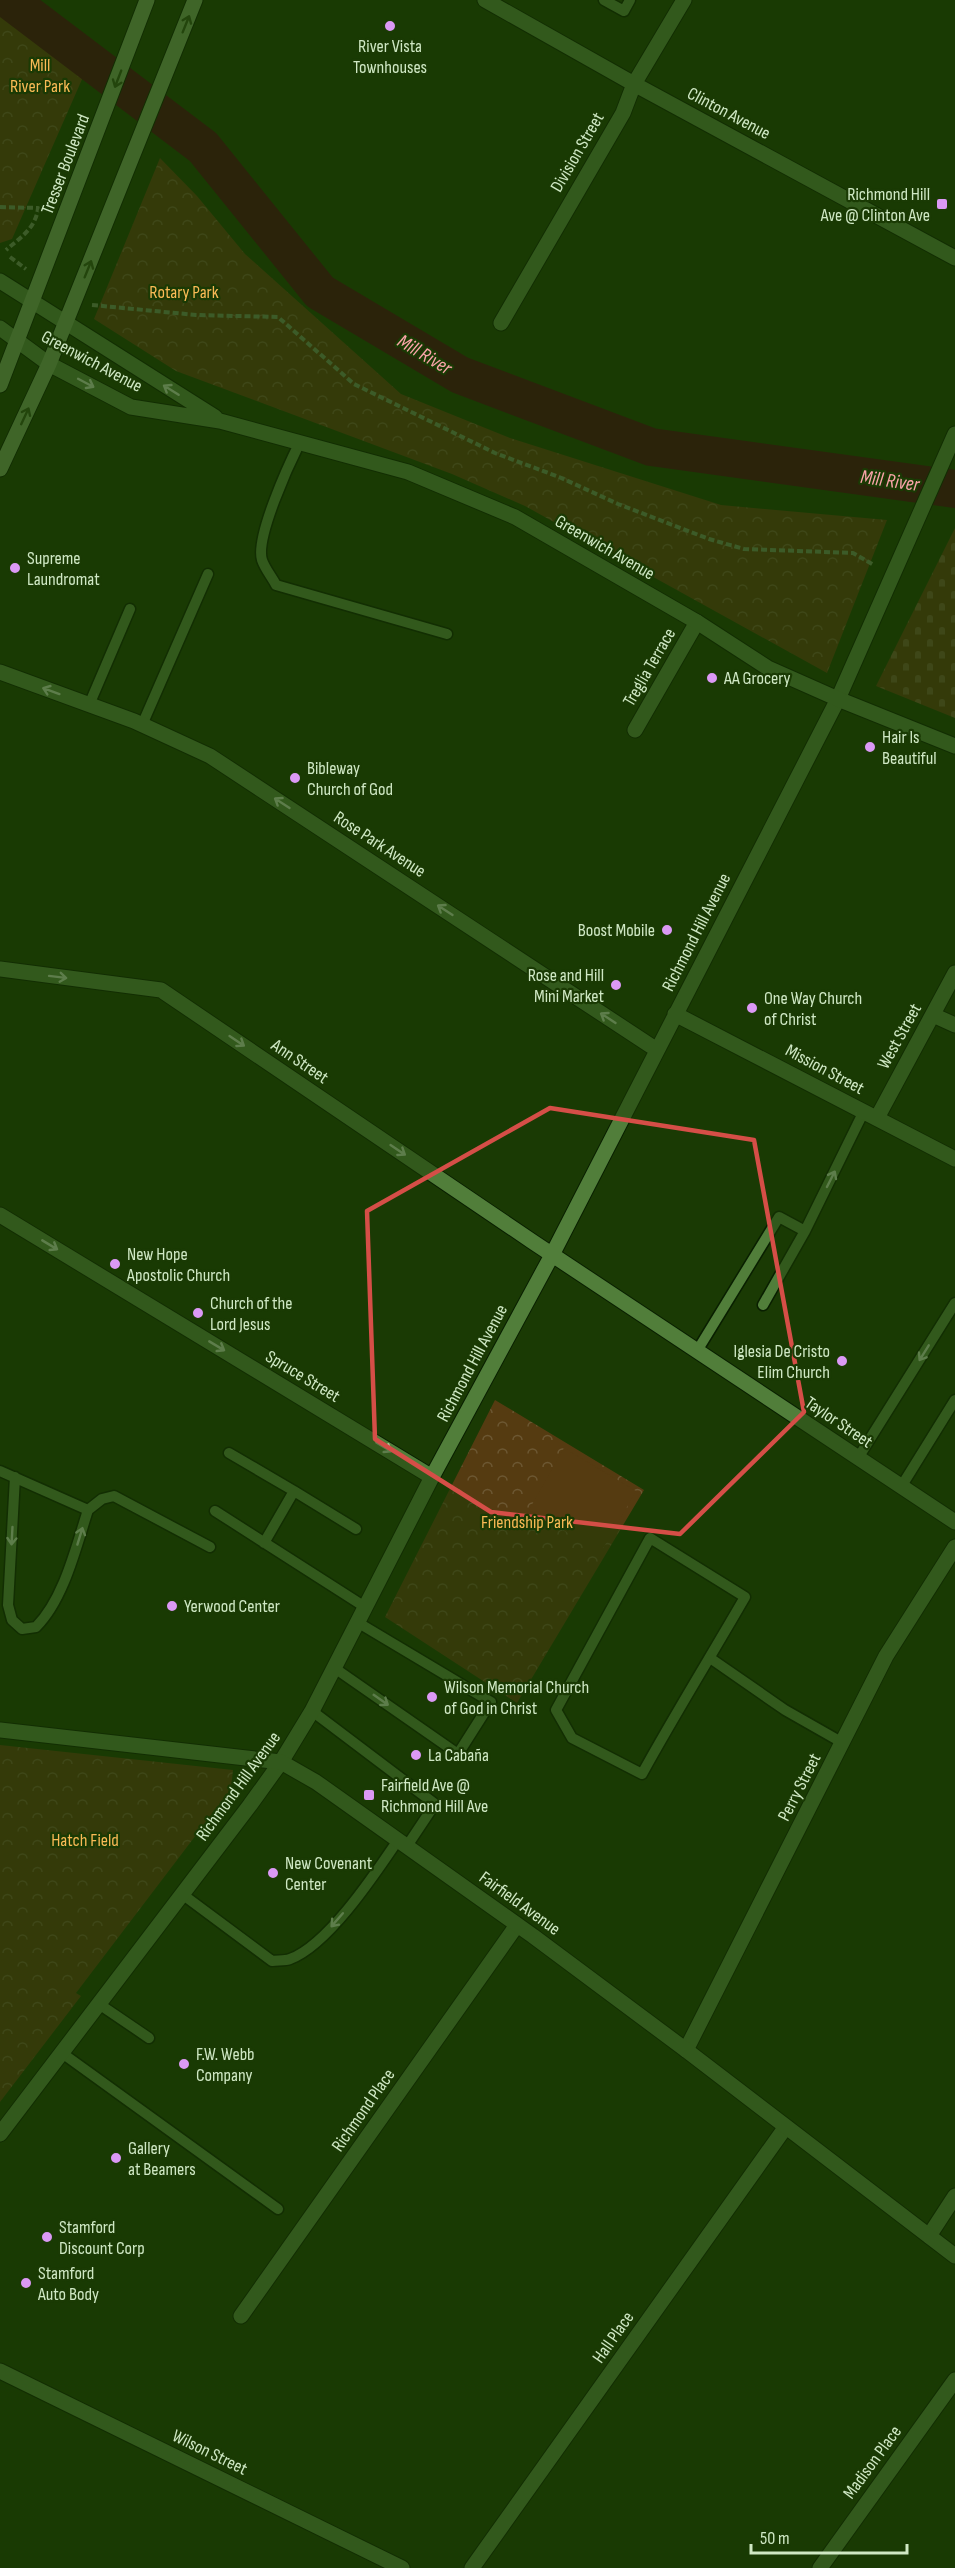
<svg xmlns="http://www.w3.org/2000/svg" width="955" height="2568" font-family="'Sofia Sans Condensed',sans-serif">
<defs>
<pattern id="cemetery-stones" width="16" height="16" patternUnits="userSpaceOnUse" patternTransform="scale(1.5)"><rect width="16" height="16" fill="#553b11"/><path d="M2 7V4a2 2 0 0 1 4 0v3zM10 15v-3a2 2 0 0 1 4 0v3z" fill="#6c5732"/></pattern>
<pattern id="park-crowns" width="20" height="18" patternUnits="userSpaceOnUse" patternTransform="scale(1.5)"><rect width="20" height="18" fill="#553b11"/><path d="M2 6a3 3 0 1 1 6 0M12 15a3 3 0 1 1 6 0" fill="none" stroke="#6c5732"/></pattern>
</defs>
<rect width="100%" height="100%" fill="#1a3a04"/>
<!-- cemetery -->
<path fill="url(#cemetery-stones)" d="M955 528V718L876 686Z"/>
<!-- park -->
<path fill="url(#park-crowns)" d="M0 0H9L90 61 12 239 0 243Z
M160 158 197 196 245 254 401 394 510 438 721 505 887 520 827 673 525 506 452 474 176 371 94 319Z
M495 1400 644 1490 517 1703 385 1617Z
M0 1745 233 1770 231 1789 76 1993 81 1996 0 2102Z"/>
<!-- garden -->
<path fill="#553b11" d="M564 1448 636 1491 601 1552 529 1510Z"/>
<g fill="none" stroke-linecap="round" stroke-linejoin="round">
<!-- river -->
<path stroke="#410813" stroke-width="38" d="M9 0 203 147 320 292 460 375 651 447 955 489"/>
<defs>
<path id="service" d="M604 0 624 11 630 0
M300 442C289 464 255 538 262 560 265 569 272 577 276 585L447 634
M89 705 130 609
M142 725 208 574
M763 1305 805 1231 864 1111
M697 1351 779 1217 805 1231
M229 1453 294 1491 264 1543
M858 1458 955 1303
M0 1471 88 1510 102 1499 114 1496 210 1547
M15 1477 8 1605 12 1620 22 1629 36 1627C64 1599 76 1547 88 1510
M901 1487 955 1400
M294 1491 356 1529
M215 1511 365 1607
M650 1538 745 1597C711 1656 675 1714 642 1774L572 1738 556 1710Z
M710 1658 785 1710 843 1743
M333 1667 458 1754 491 1702 357 1622
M312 1711 435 1804 407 1846
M182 1894 272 1961C277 1960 285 1961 290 1959 328 1945 375 1874 398 1840
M99 2004 149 2038
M62 2053 278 2209"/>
<path id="minor" d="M485 0 634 84 955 258
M501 323 623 113 634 84 684 0
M0 672 134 721 210 756 657 1050
M635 730 697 622
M0 969 161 990 533 1242 955 1522
M675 1014 955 1159
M933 1015 955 1025
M877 1118 955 973
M0 1215 432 1477
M686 2050 886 1656 955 1547
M0 2134 250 1805 281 1762 312 1711 432 1477 552 1255 838 699 955 434
M929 2236 955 2196
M241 2316 517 1925
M0 2371 402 2568
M472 2568 785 2128
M820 2568 955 2380"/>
<path id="secondary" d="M0 281 215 417
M0 328 49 364 131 407 220 421 408 472 515 517 697 622 768 668 838 699 955 746
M0 1730 281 1762 316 1782 533 1936 686 2050 955 2256"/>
<path id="primary" d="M0 385 147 0
M0 469 49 364 195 0"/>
</defs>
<!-- service casing -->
<use href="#service" stroke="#091f00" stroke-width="13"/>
<!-- minor casing -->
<use href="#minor" stroke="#091f00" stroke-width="17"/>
<!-- secondary casing -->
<use href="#secondary" stroke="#091f00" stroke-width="17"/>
<!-- primary casing -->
<use href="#primary" stroke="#091f00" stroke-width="17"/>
<!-- path -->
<path stroke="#678456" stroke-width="4" stroke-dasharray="6 3" stroke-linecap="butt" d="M0 207 38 208C36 228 20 238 6 250
M10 257 26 269
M92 305 196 315 278 317 354 384 495 453 559 477 618 504 709 539 744 549 853 553 874 565"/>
<!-- service -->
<use href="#service" stroke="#517e3a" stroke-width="10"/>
<!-- minor -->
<use href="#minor" stroke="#517e3a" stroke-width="15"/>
<!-- secondary -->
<use href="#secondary" stroke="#517e3a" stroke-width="15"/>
<!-- primary -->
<use href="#primary" stroke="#6d9a56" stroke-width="15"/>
</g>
<!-- one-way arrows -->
<defs><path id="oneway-shaft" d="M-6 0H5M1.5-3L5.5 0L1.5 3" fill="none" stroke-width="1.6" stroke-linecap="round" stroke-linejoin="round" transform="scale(1.5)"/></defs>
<g stroke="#2f5218">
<use href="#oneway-shaft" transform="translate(186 24) rotate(-68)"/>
<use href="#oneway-shaft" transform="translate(118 79) rotate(111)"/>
<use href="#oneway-shaft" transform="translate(88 269) rotate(-68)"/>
<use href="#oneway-shaft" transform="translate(25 416) rotate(-65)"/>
</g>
<g stroke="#b0cea2">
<use href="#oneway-shaft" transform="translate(86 383) rotate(28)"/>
<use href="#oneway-shaft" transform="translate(171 390) rotate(-148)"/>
<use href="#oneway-shaft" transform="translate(51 691) rotate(-160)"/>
<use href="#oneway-shaft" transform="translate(282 803) rotate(-147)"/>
<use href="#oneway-shaft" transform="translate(445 910) rotate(-147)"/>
<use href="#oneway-shaft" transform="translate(58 977) rotate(7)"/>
<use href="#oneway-shaft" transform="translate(608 1018) rotate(-147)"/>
<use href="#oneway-shaft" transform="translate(237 1041) rotate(34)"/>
<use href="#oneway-shaft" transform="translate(398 1150) rotate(34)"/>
<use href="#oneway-shaft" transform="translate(831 1179) rotate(-63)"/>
<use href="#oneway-shaft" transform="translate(50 1245) rotate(31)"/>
<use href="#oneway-shaft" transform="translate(217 1346) rotate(31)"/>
<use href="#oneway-shaft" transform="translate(924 1353) rotate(122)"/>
<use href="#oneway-shaft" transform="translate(384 1447) rotate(31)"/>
<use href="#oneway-shaft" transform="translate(12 1536) rotate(93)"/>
<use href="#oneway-shaft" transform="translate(80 1536) rotate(-73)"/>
<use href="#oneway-shaft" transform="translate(381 1700) rotate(35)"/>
<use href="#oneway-shaft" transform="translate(337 1920) rotate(131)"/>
</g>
<!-- marked area -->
<path d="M0 0H955V2568H0ZM550 1108 754 1140 804 1412 680 1534 491 1512 375 1439 367 1211Z" fill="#1a3a04" fill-opacity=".55" fill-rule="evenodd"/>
<path fill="none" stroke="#d54e47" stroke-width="4.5" stroke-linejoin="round" d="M550 1108 754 1140 804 1412 680 1534 491 1512 375 1439 367 1211Z"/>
<!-- markers -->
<g fill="#db99f5" stroke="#1a3a04" stroke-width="2">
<circle cx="390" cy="26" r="6"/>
<rect x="936" y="198" width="12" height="12" rx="3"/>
<circle cx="15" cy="568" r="6"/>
<circle cx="712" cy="678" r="6"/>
<circle cx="870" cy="747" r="6"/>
<circle cx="295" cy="778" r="6"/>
<circle cx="667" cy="930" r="6"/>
<circle cx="616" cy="985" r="6"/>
<circle cx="752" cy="1008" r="6"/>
<circle cx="115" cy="1264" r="6"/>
<circle cx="198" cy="1313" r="6"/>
<circle cx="842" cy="1361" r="6"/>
<circle cx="172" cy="1606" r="6"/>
<circle cx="432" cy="1697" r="6"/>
<circle cx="416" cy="1755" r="6"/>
<rect x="363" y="1789" width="12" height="12" rx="3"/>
<circle cx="273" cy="1873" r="6"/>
<circle cx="184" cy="2064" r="6"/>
<circle cx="116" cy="2158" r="6"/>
<circle cx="47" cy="2237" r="6"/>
<circle cx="26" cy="2283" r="6"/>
</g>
<g text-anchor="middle" stroke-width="4.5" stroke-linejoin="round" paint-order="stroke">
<!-- poi labels -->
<g font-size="18" fill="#cfe8c4" stroke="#1a3a04" text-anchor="start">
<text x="390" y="52" text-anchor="middle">River Vista<tspan x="390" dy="21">Townhouses</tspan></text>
<text x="930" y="200" text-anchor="end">Richmond Hill<tspan x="930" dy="21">Ave @ Clinton Ave</tspan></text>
<text x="27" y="564">Supreme<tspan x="27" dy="21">Laundromat</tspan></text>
<text x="724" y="684">AA Grocery</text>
<text x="882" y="743">Hair Is<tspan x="882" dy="21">Beautiful</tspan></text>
<text x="307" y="774">Bibleway<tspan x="307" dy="21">Church of God</tspan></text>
<text x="655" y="936" text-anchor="end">Boost Mobile</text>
<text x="604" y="981" text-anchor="end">Rose and Hill<tspan x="604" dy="21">Mini Market</tspan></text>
<text x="764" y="1004">One Way Church<tspan x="764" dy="21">of Christ</tspan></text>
<text x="127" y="1260">New Hope<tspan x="127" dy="21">Apostolic Church</tspan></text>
<text x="210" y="1309">Church of the<tspan x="210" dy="21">Lord Jesus</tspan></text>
<text x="830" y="1357" text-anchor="end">Iglesia De Cristo<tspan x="830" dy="21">Elim Church</tspan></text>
<text x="184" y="1612">Yerwood Center</text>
<text x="444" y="1693">Wilson Memorial Church<tspan x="444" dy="21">of God in Christ</tspan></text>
<text x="428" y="1761">La Cabaña</text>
<text x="381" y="1791">Fairfield Ave @<tspan x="381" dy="21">Richmond Hill Ave</tspan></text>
<text x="285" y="1869">New Covenant<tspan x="285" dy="21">Center</tspan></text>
<text x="196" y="2060">F.W. Webb<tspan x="196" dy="21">Company</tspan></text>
<text x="128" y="2154">Gallery<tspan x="128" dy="21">at Beamers</tspan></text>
<text x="59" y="2233">Stamford<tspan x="59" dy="21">Discount Corp</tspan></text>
<text x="38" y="2279">Stamford<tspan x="38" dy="21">Auto Body</tspan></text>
</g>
<!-- park labels -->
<g font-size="18" fill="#faba56" stroke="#1a3a04">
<text x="40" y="71">Mill<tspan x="40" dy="21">River Park</tspan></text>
<text x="184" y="298">Rotary Park</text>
<text x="527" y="1528">Friendship Park</text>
<text x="85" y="1846">Hatch Field</text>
</g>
<!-- street labels -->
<g font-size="18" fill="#cfe8c4" stroke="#1a3a04">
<text transform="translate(729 113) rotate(28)" y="6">Clinton Avenue</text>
<text transform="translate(577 152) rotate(-60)" y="6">Division Street</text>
<text transform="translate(65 164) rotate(-69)" y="6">Tresser Boulevard</text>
<text transform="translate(92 361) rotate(28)" y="6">Greenwich Avenue</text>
<text transform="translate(605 547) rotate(30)" y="6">Greenwich Avenue</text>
<text transform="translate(649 667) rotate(-60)" y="6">Treglia Terrace</text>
<text transform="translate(380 844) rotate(33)" y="6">Rose Park Avenue</text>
<text transform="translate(696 932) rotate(-63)" y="6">Richmond Hill Avenue</text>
<text transform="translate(899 1036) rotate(-61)" y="6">West Street</text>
<text transform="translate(300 1061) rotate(34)" y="6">Ann Street</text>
<text transform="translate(825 1069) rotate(28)" y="6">Mission Street</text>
<text transform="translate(472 1363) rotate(-62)" y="6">Richmond Hill Avenue</text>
<text transform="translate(303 1376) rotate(31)" y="6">Spruce Street</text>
<text transform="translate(839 1422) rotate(34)" y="6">Taylor Street</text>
<text transform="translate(238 1786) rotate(-54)" y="6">Richmond Hill Avenue</text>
<text transform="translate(799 1787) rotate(-63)" y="6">Perry Street</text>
<text transform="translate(520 1903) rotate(36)" y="6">Fairfield Avenue</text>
<text transform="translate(363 2110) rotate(-55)" y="6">Richmond Place</text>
<text transform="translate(613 2337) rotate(-55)" y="6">Hall Place</text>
<text transform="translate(210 2452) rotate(26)" y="6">Wilson Street</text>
<text transform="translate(872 2462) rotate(-54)" y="6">Madison Place</text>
</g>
<!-- water labels -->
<g font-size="20" font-style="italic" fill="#faa4a9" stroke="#1a3a04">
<text transform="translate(425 354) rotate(31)" y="7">Mill River</text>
<text transform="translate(890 480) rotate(8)" y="7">Mill River</text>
</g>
</g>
<!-- scale -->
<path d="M751 2544v9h156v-9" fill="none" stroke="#cfe8c4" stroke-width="3"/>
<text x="760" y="2544" font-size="18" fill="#cfe8c4" stroke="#1a3a04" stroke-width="4.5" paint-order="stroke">50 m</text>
</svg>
